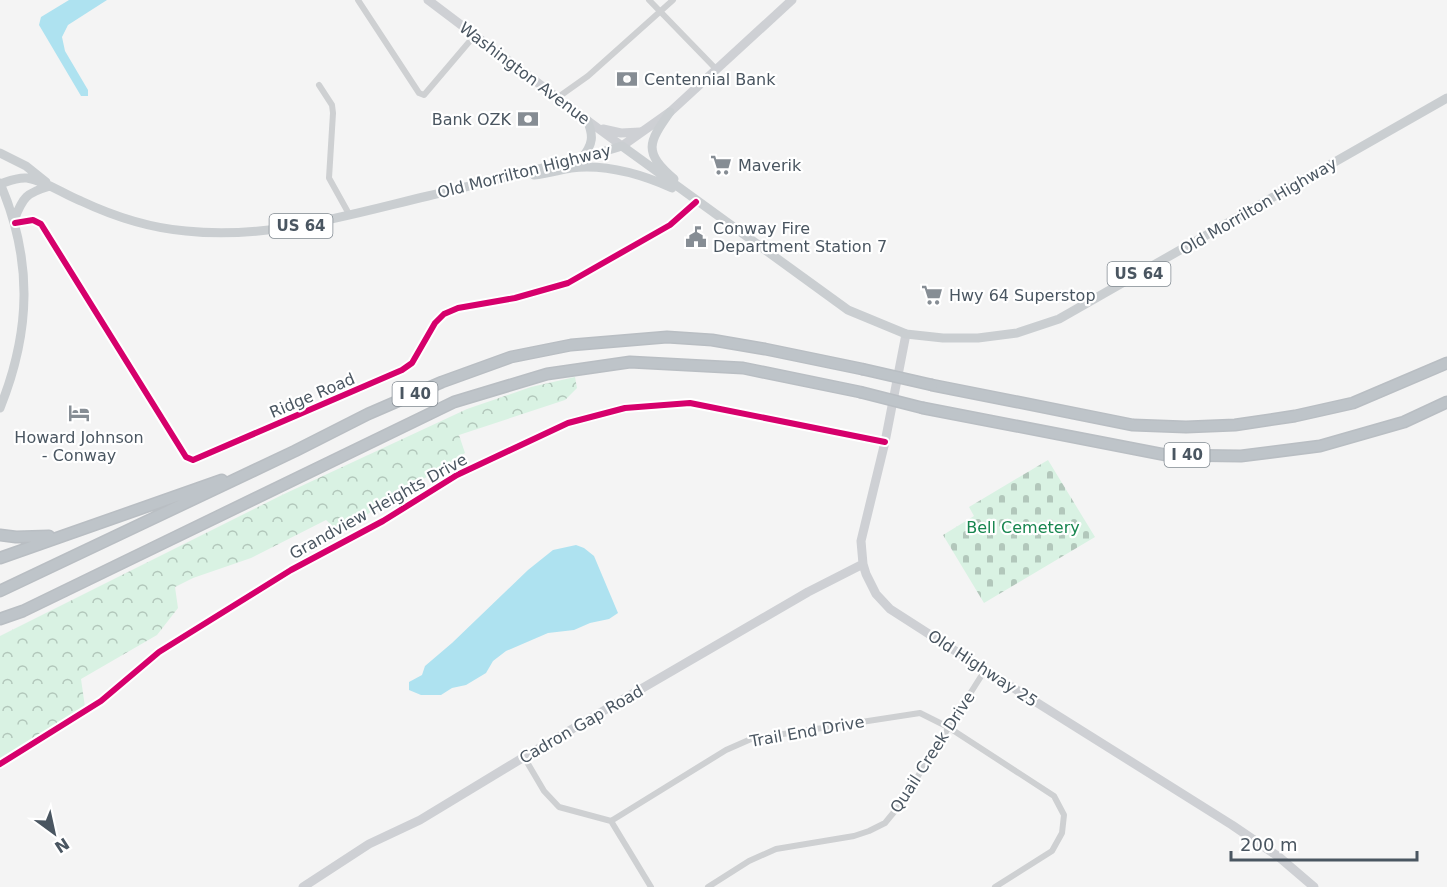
<svg xmlns="http://www.w3.org/2000/svg" width="1447" height="887" font-family="'DejaVu Sans',sans-serif">
<defs>
<pattern id="forest-crowns" width="20" height="18" patternUnits="userSpaceOnUse" patternTransform="scale(1.5)"><rect width="20" height="18" fill="#d9f2e3"/><path d="M2 6a3 3 0 1 1 6 0M12 15a3 3 0 1 1 6 0" fill="none" stroke="#b2c7bb"/></pattern>
<pattern id="cemetery-stones" width="16" height="16" patternUnits="userSpaceOnUse" patternTransform="scale(1.5)"><rect width="16" height="16" fill="#d9f2e3"/><path d="M2 7V4a2 2 0 0 1 4 0v3zM10 15v-3a2 2 0 0 1 4 0v3z" fill="#b2c7bb"/></pattern>
</defs>
<rect width="100%" height="100%" fill="#f4f4f4"/>
<!-- forest -->
<path fill="url(#forest-crowns)" d="M575 377 577 388 565 400 459 435 465 453 339 532 326 520 251 558 193 578 175 587 178 608 157 635 81 679 85 707 0 761V636L282 495 467 409 531 387Z"/>
<!-- cemetery -->
<path fill="url(#cemetery-stones)" d="M1048 460 1095 537 984 603 943 535 974 516 969 507Z"/>
<!-- water -->
<path fill="#aee2f0" d="M69 0H107L68 25 62 37 65 51 88 90V96H81L39 25 41 17Z
M576 545 584 548 594 556 618 613 609 619 590 623 574 630 548 633 506 651 493 661 486 673 466 685 452 688 441 695H421L409 690V682L422 675 425 666 452 643 528 570 553 550Z"/>
<g fill="none" stroke-linecap="round" stroke-linejoin="round">
<defs>
<path id="highway" d="M932 385 1133 425 1186 427 1235 425 1295 416 1353 403 1447 363
M923 408 1166 455 1241 456 1320 446 1404 422 1447 402
M0 535 16 537 49 536
M0 558 222 480
M0 591 295 451 368 414 442 382 511 357 571 345 667 337 712 340 765 349 862 369
M0 619 23 611 454 402 547 374 630 362 743 368 860 392"/>
</defs>
<!-- highway casing -->
<use href="#highway" stroke="#b9bec3" stroke-width="13"/>
<!-- street -->
<path stroke="#ced0d2" stroke-width="6" d="M358 0 419 93 424 95 475 35
M649 0 716 69
M319 85 332 105 333 113 329 178 349 214
M554 96 557 98 588 76 673 0
M15 223 33 220 41 224 186 457 193 460 402 370 412 363 435 323 444 314 458 308 515 298 568 283 670 225 696 202
M524 757 544 791 559 807 611 821 651 887
M0 764 101 701 159 652 291 570 383 521 457 475 568 423 625 408 690 403 885 442
M611 821 726 750 751 739 920 713 948 727 1054 796 1064 815 1062 833 1052 851 995 887
M708 887 749 861 776 849 854 836 869 831 885 823 899 806 985 670"/>
<!-- secondary -->
<path stroke="#ced0d4" stroke-width="9" d="M428 0 554 95
M557 98 622 146 670 112 792 0
M603 129 621 133 640 132
M906 334 885 442 861 541 863 564 866 574 876 594 890 609 985 670 1232 825 1279 857 1314 887
M303 887 369 844 420 820 524 757 808 592 863 564"/>
<!-- primary -->
<path stroke="#caced1" stroke-width="9" d="M670 112C648 143 643 152 674 179
M0 153 26 166 46 182
M582 158C593 144 594 136 587 120
M534 175C547 174 559 170 571 168 606 164 641 174 672 188
M0 183C33 260 31 331 0 408
M0 184C9 181 17 177 27 178 46 181 63 194 81 201 113 216 150 228 186 231 268 240 348 215 428 196 492 180 558 166 622 146L848 310 906 334 943 338H978L1017 333 1059 319 1447 98
M14 220C23 197 26 193 50 186"/>
<!-- highway -->
<use href="#highway" stroke="#bec4c9" stroke-width="10"/>
<defs>
<path id="highway-bridge" d="M862 369 932 385
M860 392 923 408"/>
</defs>
<!-- highway-bridge casing -->
<use href="#highway-bridge" stroke="#b9bec3" stroke-width="13" stroke-linecap="butt"/>
<!-- highway-bridge -->
<use href="#highway-bridge" stroke="#bec4c9" stroke-width="10"/>
<defs>
<path id="cycleway" d="M15 223 33 220 41 224 186 457 193 460 402 370 412 363 435 323 444 314 458 308 515 298 568 283 670 225 696 202
M0 764 101 701 159 652 291 570 383 521 457 475 568 423 625 408 690 403 885 442"/>
</defs>
<!-- cycleway casing -->
<use href="#cycleway" stroke="#fff" stroke-width="10"/>
<!-- cycleway -->
<use href="#cycleway" stroke="#d6006c" stroke-width="6"/>
</g>
<!-- icons -->
<defs>
<symbol id="bank-bare" viewBox="-9 -9 18 18"><path d="M-6-4H6V4H-6ZM0-2.3a2.3 2.3 0 1 0 0 4.6a2.3 2.3 0 1 0 0-4.6Z" fill="#868d94" stroke="#fff" stroke-width="2.5" paint-order="stroke"/></symbol>
<symbol id="supermarket-bare" viewBox="-9 -9 18 18"><path d="M-6-5.5h2.5l.6 2H6L4.5 2H-2.5L-4.4-4H-6ZM-1.5 3.2a1.3 1.3 0 1 0 .1 0ZM3 3.2a1.3 1.3 0 1 0 .1 0Z" fill="#868d94" stroke="#fff" stroke-width="2.5" paint-order="stroke"/></symbol>
<symbol id="civic-bare" viewBox="-9 -9 18 18"><path d="M-.6-6.5H3V-4.5H.6V-3L4-1V1h2V6H-6V1h2V-1L-.6-3ZM-1.2 2.5V6h2.4V2.5Z" fill="#868d94" stroke="#fff" stroke-width="2.5" paint-order="stroke"/></symbol>
<symbol id="hotel-bare" viewBox="-9 -9 18 18"><path d="M-6-4.5h1.5V1H6V5H4.5V3h-9V5H-6ZM-4 0a1.8 1.8 0 1 1 3.6 0ZM.5 0V-2.5h3Q6-2.5 6 0Z" fill="#868d94" stroke="#fff" stroke-width="2.5" paint-order="stroke"/></symbol>
</defs>
<g fill-rule="evenodd">
<use href="#bank-bare" x="612" y="64" width="30" height="30"/>
<use href="#bank-bare" x="513" y="104" width="30" height="30"/>
<use href="#supermarket-bare" x="706" y="150" width="30" height="30"/>
<use href="#civic-bare" x="681" y="222" width="30" height="30"/>
<use href="#supermarket-bare" x="917" y="280" width="30" height="30"/>
<use href="#hotel-bare" x="64" y="398" width="30" height="30"/>
</g>
<g text-anchor="middle" stroke-width="4.5" stroke-linejoin="round" paint-order="stroke">
<!-- shield labels -->
<g fill="#fff" stroke="#808990" stroke-width="1.5">
<rect x="269.5" y="214" width="63" height="24" rx="4.5"/>
<rect x="1107.5" y="262" width="63" height="24" rx="4.5"/>
<rect x="392.5" y="382" width="45" height="24" rx="4.5"/>
<rect x="1164.5" y="443" width="45" height="24" rx="4.5"/>
</g>
<g font-size="15" font-weight="bold" fill="#4a5661">
<text x="301" y="231">US 64</text>
<text x="1139" y="279">US 64</text>
<text x="415" y="399">I 40</text>
<text x="1187" y="460">I 40</text>
</g>
<!-- street labels -->
<g font-size="16" fill="#4a5661" stroke="#fff">
<text transform="translate(525 73) rotate(37)" y="6">Washington Avenue</text>
<text transform="translate(524 171) rotate(-14)" y="6">Old Morrilton Highway</text>
<text transform="translate(1258 206) rotate(-30)" y="6">Old Morrilton Highway</text>
<text transform="translate(312 395) rotate(-23)" y="6">Ridge Road</text>
<text transform="translate(378 506) rotate(-29)" y="6">Grandview Heights Drive</text>
<text transform="translate(983 668) rotate(33)" y="6">Old Highway 25</text>
<text transform="translate(581 724) rotate(-30)" y="6">Cadron Gap Road</text>
<text transform="translate(807 731) rotate(-10)" y="6">Trail End Drive</text>
<text transform="translate(932 752) rotate(-57)" y="6">Quail Creek Drive</text>
</g>
<!-- poi labels -->
<g font-size="16" fill="#4a5661" stroke="#fff" text-anchor="start">
<text x="644" y="85">Centennial Bank</text>
<text x="511" y="125" text-anchor="end">Bank OZK</text>
<text x="738" y="171">Maverik</text>
<text x="713" y="234">Conway Fire<tspan x="713" dy="18">Department Station 7</tspan></text>
<text x="949" y="301">Hwy 64 Superstop</text>
<text x="79" y="443" text-anchor="middle">Howard Johnson<tspan x="79" dy="18">- Conway</tspan></text>
</g>
<!-- park labels -->
<g font-size="16" fill="#17864f" stroke="#fff">
<text x="1023" y="533">Bell Cemetery</text>
</g>
</g>
<!-- north arrow -->
<g transform="translate(54 833) rotate(147)" stroke="#ffffff" stroke-width="4.5" paint-order="stroke">
<path d="M0-4.5L10 22L0 15L-10 22Z" fill="#4a5661"/>
<text y="-9" font-size="16" font-weight="bold" text-anchor="middle" fill="#4a5661">N</text>
</g>
<!-- scale -->
<path d="M1231 851v9h186v-9" fill="none" stroke="#4a5661" stroke-width="3"/>
<text x="1240" y="851" font-size="18" fill="#4a5661" stroke="#ffffff" stroke-width="4.5" paint-order="stroke">200 m</text>
</svg>
